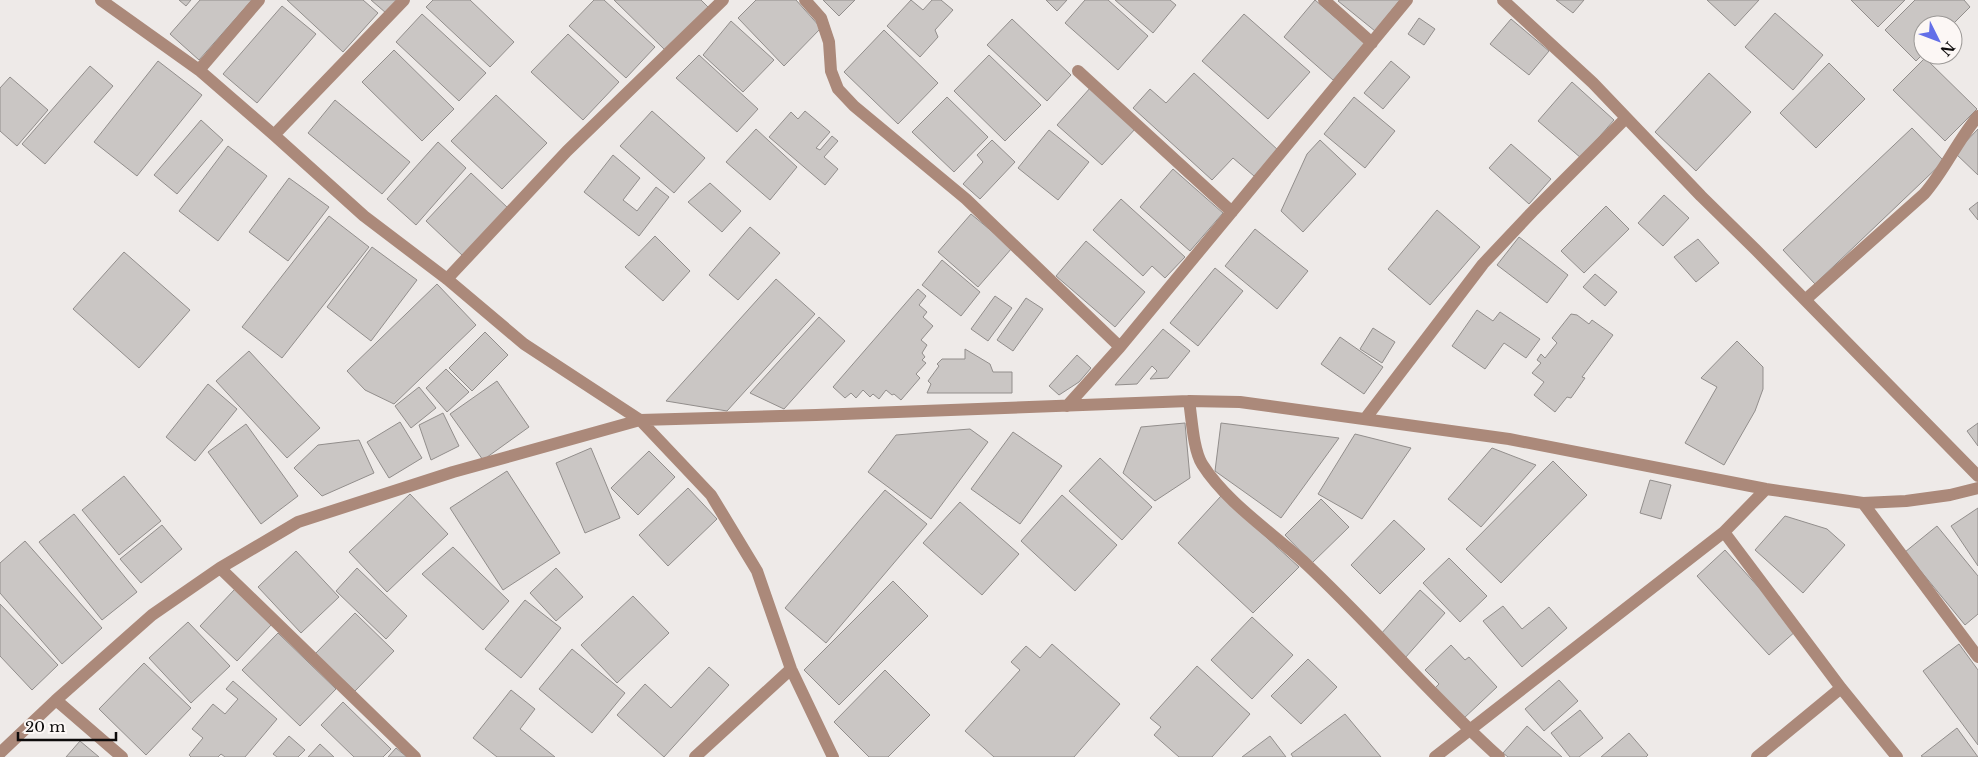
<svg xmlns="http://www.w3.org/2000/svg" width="1978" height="757" font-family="'Libre Baskerville',serif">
<rect width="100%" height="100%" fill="#eeeae8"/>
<!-- building -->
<path fill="#cac6c4" stroke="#928e8c" d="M179 0H191L186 6Z
M200 0H252L199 60 170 34Z
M287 0H363L378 13 343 52Z
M371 0H397L386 13Z
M433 0H470L514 42 490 67 426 7Z
M594 0H604L655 47 626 78 569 26Z
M614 0H701L708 7 665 50Z
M756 0H796L821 28 784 66 738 18Z
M823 0H855L839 16Z
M911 0 923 10 932 0H941L953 10 935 30 938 37 920 57 887 26Z
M1046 0H1067L1057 11Z
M1085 0H1108L1148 36 1118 70 1065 23Z
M1115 0H1170L1176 5 1153 33Z
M1315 0 1365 43 1333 80 1284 37Z
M1339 0H1400L1375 31 1338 1Z
M1556 0H1584L1573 13Z
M1707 0H1759L1735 26Z
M1851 0H1905L1878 27Z
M1915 0H1964L1970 7 1952 25H1923V54L1916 61 1885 30Z
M282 6 316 34 257 103 223 74Z
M1775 13 1823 55 1793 90 1745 47Z
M422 14 486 73 459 101 396 42Z
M1244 14 1310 72 1268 119 1202 61Z
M1419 18 1435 29 1424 45 1408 34Z
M1012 19 1071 75 1047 101 987 45Z
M1511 19 1549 51 1529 75 1490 44Z
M731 21 774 60 743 92 703 55Z
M884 30 938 83 898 124 844 72Z
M568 34 619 82 583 120 531 72Z
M394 50 454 109 422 141 362 82Z
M699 55 758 109 737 132 676 78Z
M989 55 1041 105 1005 141 954 91Z
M1925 58 1977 109 1945 141 1893 90Z
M158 61 202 95 137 176 94 142Z
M1391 61 1410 77 1383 109 1364 93Z
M1829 63 1865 99 1816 148 1780 113Z
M90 66 113 86 45 164 22 144Z
M1194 73 1278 150 1254 176 1233 158 1212 180 1133 108 1150 89 1166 103Z
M1709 73 1751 112 1696 171 1655 132Z
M10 77 48 110 17 146 0 131V88Z
M1572 82 1614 120 1581 158 1538 121Z
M1091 87 1136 128 1102 165 1057 125Z
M496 95 547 143 502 189 451 141Z
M947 97 988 137 954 172 912 132Z
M1354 97 1395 131 1365 168 1324 134Z
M335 100 410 162 382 194 308 133Z
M652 111 705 158 674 193 620 146Z
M805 111 830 132 816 148 820 150 832 136 838 141 824 157 838 169 825 185 769 137 791 112 798 119Z
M201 120 223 140 177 194 154 175Z
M1912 128 1944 161 1815 284 1783 250Z
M756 129 797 167 770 200 726 162Z
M1978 129V175L1955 153Z
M1049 130 1089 162 1058 200 1018 168Z
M992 140 1015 162 980 199 963 184 983 162 977 155Z
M1320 140 1356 174 1303 232 1281 211 1307 154Z
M438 142 466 168 416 225 387 199Z
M1511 144 1551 179 1529 204 1489 168Z
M228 146 267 176 218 241 179 211Z
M613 155 640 178 623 200 637 211 656 187 669 197 639 236 584 192Z
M1173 169 1223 213 1190 251 1140 207Z
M471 173 508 208 463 256 426 221Z
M289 178 329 207 288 261 249 232Z
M710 183 741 211 722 232 688 202Z
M1664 195 1689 218 1663 246 1638 223Z
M1121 199 1185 257 1165 278 1152 266 1143 276 1093 230Z
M1978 202V220L1969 209Z
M1606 206 1629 229 1584 273 1561 251Z
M1437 210 1480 247 1430 305 1388 269Z
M971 214 1012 248 978 287 938 252Z
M329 216 369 247 282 358 242 327Z
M750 227 780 253 738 300 709 275Z
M1255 229 1308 271 1277 309 1225 266Z
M655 236 690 271 663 301 625 267Z
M1519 237 1568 275 1547 303 1497 265Z
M1698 239 1719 263 1696 282 1674 257Z
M1086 241 1145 292 1115 327 1056 276Z
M372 247 417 280 371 341 327 307Z
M124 252 190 310 139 368 73 309Z
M942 260 980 292 961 316 922 285Z
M1215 268 1243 291 1198 346 1170 323Z
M1595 274 1617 292 1605 306 1583 287Z
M776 279 815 314 727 411 666 401Z
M437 284 476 325 394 404 365 390 347 371Z
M918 289 926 296 919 305 927 312 923 317 933 326 921 340 927 345 922 353 925 357 922 360 926 363 916 374 920 378 901 400 894 394 892 395 886 390 879 399 873 394 870 397 863 390 856 398 851 393 845 398 833 387Z
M995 296 1012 308 988 341 971 329Z
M1026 298 1043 309 1013 351 997 340Z
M1477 310 1493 321 1500 312 1540 339 1526 358 1504 343 1485 369 1452 346Z
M1571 314 1577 315 1589 324 1592 320 1613 335 1582 377 1585 378 1571 398 1567 397 1555 412 1534 395 1544 382 1532 373 1541 363 1537 360 1541 354 1545 358 1557 343 1552 338Z
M819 317 845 341 784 409 750 393Z
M1373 328 1395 342 1382 363 1360 349Z
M1163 329 1190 351 1168 378 1150 379 1157 371 1152 366 1137 384 1115 385Z
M485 332 508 355 472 391 449 368Z
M1340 337 1383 367 1364 394 1321 364Z
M1737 341 1763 367V389L1755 411 1724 465 1685 443 1717 387 1701 378Z
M965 349 990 364 993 372H1012V393H927L931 384 928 381 939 366 937 364 942 359H965Z
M249 351 320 428 287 458 216 381Z
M1077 355 1091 368 1079 382 1059 395 1049 386Z
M446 369 469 392 447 412 426 388Z
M497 381 529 427 483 460 450 414Z
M208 384 237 409 195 461 166 437Z
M419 387 436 408 411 428 395 406Z
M443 413 459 446 431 460 419 425Z
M400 422 422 458 389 478 367 442Z
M1185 423 1190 478 1155 501 1123 473 1141 427Z
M1221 423 1339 438 1281 518 1215 471Z
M1978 423V446L1967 431Z
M246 424 298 496 261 524 208 452Z
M970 429 988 442 931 519 868 472 896 435Z
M1013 432 1062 466 1020 524 971 489Z
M1355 434 1411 448 1362 519 1318 494Z
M359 440 374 473 322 496 294 468 318 445Z
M591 448 620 518 585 533 556 463Z
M1492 448 1536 465 1481 527 1448 499Z
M649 451 675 477 638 515 611 488Z
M1100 458 1152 507 1122 540 1069 491Z
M1553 461 1587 495 1501 583 1466 549Z
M507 471 560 553 503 590 450 508Z
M124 476 161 521 119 555 82 510Z
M1650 480 1671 485 1661 519 1640 513Z
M688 488 717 519 668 566 639 535Z
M885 490 927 524 826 643 785 608Z
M410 494 448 534 387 592 349 552Z
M1062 495 1117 545 1075 591 1021 541Z
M1221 496 1299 567 1253 613 1178 543Z
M1321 499 1349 527 1312 563 1285 535Z
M960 502 1019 554 982 595 923 543Z
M1978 508V566L1951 526Z
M74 514 137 592 102 620 39 542Z
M1785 516 1827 529 1845 545 1803 593 1755 550Z
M1394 520 1425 549 1380 594 1351 565Z
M162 525 182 549 141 583 120 559Z
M1937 526 1978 576V614L1965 625 1905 552Z
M25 541 102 628 62 664 0 593V563Z
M453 547 509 601 483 630 422 574Z
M1725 550 1797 630 1769 655 1697 576Z
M296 551 339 597 301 633 258 587Z
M1449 558 1487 596 1460 622 1423 583Z
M357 568 407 616 386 639 336 591Z
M556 568 583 597 556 621 530 593Z
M893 581 928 616 839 705 804 670Z
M235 589 272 624 237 661 200 626Z
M1420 590 1445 613 1405 658 1380 635Z
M633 596 669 633 617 683 581 645Z
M525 600 561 628 521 678 485 649Z
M0 604 58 665 32 690 0 656Z
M1503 606 1522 629 1549 607 1567 628 1522 667 1483 621Z
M355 613 394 651 355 691 315 654Z
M1252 617 1293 655 1252 699 1211 660Z
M188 622 230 666 191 703 149 658Z
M278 633 336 689 300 726 242 670Z
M1052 644 1120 704 1074 757H994L965 731 1020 670 1011 662 1026 646 1040 658Z
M1959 644 1978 670V745L1923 671Z
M1451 645 1465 660 1469 657 1497 687 1463 719 1434 689 1439 684 1425 670Z
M572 649 625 693 592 733 539 689Z
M1308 659 1337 687 1301 724 1271 696Z
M144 663 191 708 146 755 99 709Z
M1197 666 1250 714 1212 757H1179L1154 735 1161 727 1150 718Z
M709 667 729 685 664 757 617 715 645 684 671 708Z
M885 670 930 715 888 757H869L834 722Z
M1559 680 1578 701 1544 731 1525 709Z
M233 681 277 719 245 757H225L221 754 218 757H191L189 755 203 738 192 729 213 704 225 714 238 699 226 689Z
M511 690 535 709 520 729 555 757H497L473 738Z
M343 702 391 749 383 757H354L321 725Z
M1580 710 1603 738 1579 757H1570L1551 733Z
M1345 714 1381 757H1293L1291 754Z
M1527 726 1562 757H1508L1503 753Z
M1957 728 1978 757H1923L1921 756Z
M1629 733 1648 755 1646 757H1601Z
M289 736 305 750 298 757H277L273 754Z
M1270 736 1286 757H1242Z
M80 741 99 757H66Z
M320 744 334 757H308Z
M396 748 407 757H388Z"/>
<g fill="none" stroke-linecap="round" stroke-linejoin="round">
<!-- minor -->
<path stroke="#ab897a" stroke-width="12" d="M101 0 199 70 274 135 364 216 447 279 524 344 640 420 711 495 757 571 791 669 833 757
M805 0 821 18 829 42 831 71 838 89 854 106 966 199 1120 347
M1324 0 1372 43
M1503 0 1593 83 1701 196 1756 250 1978 476
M199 70 259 0
M1078 71 1232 212
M274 135 404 0
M447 279 567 151 723 0
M1805 300 1924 194C1945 170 1957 141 1978 116
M1189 401C1192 419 1193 449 1202 464 1226 502 1270 531 1303 561 1371 624 1430 695 1499 757
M1067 406 1120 347 1407 0
M1365 419 1483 264 1534 210 1626 118
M1863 503 1978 657
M1724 532 1841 688 1897 757
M220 568 415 757
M56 700 122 757
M0 753 56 700 152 615 220 568 298 522 453 472 640 420 816 415 1189 401 1240 402 1509 439 1766 489 1863 503 1906 501 1950 495 1978 488
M695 757 791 669
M1435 757 1724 532 1766 489
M1757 757 1841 688"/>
</g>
<!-- north arrow -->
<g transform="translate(1938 40) rotate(132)"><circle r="24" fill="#fcf7f5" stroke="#9c9997"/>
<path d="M0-4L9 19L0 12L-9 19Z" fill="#636fe8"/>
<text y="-8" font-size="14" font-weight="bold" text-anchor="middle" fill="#0d0b0b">N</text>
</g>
<!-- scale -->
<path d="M18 732v8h98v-8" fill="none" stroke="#0d0b0b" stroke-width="2.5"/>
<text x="25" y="732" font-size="15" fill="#0d0b0b" stroke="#fcf7f5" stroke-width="4" paint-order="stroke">20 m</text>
</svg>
